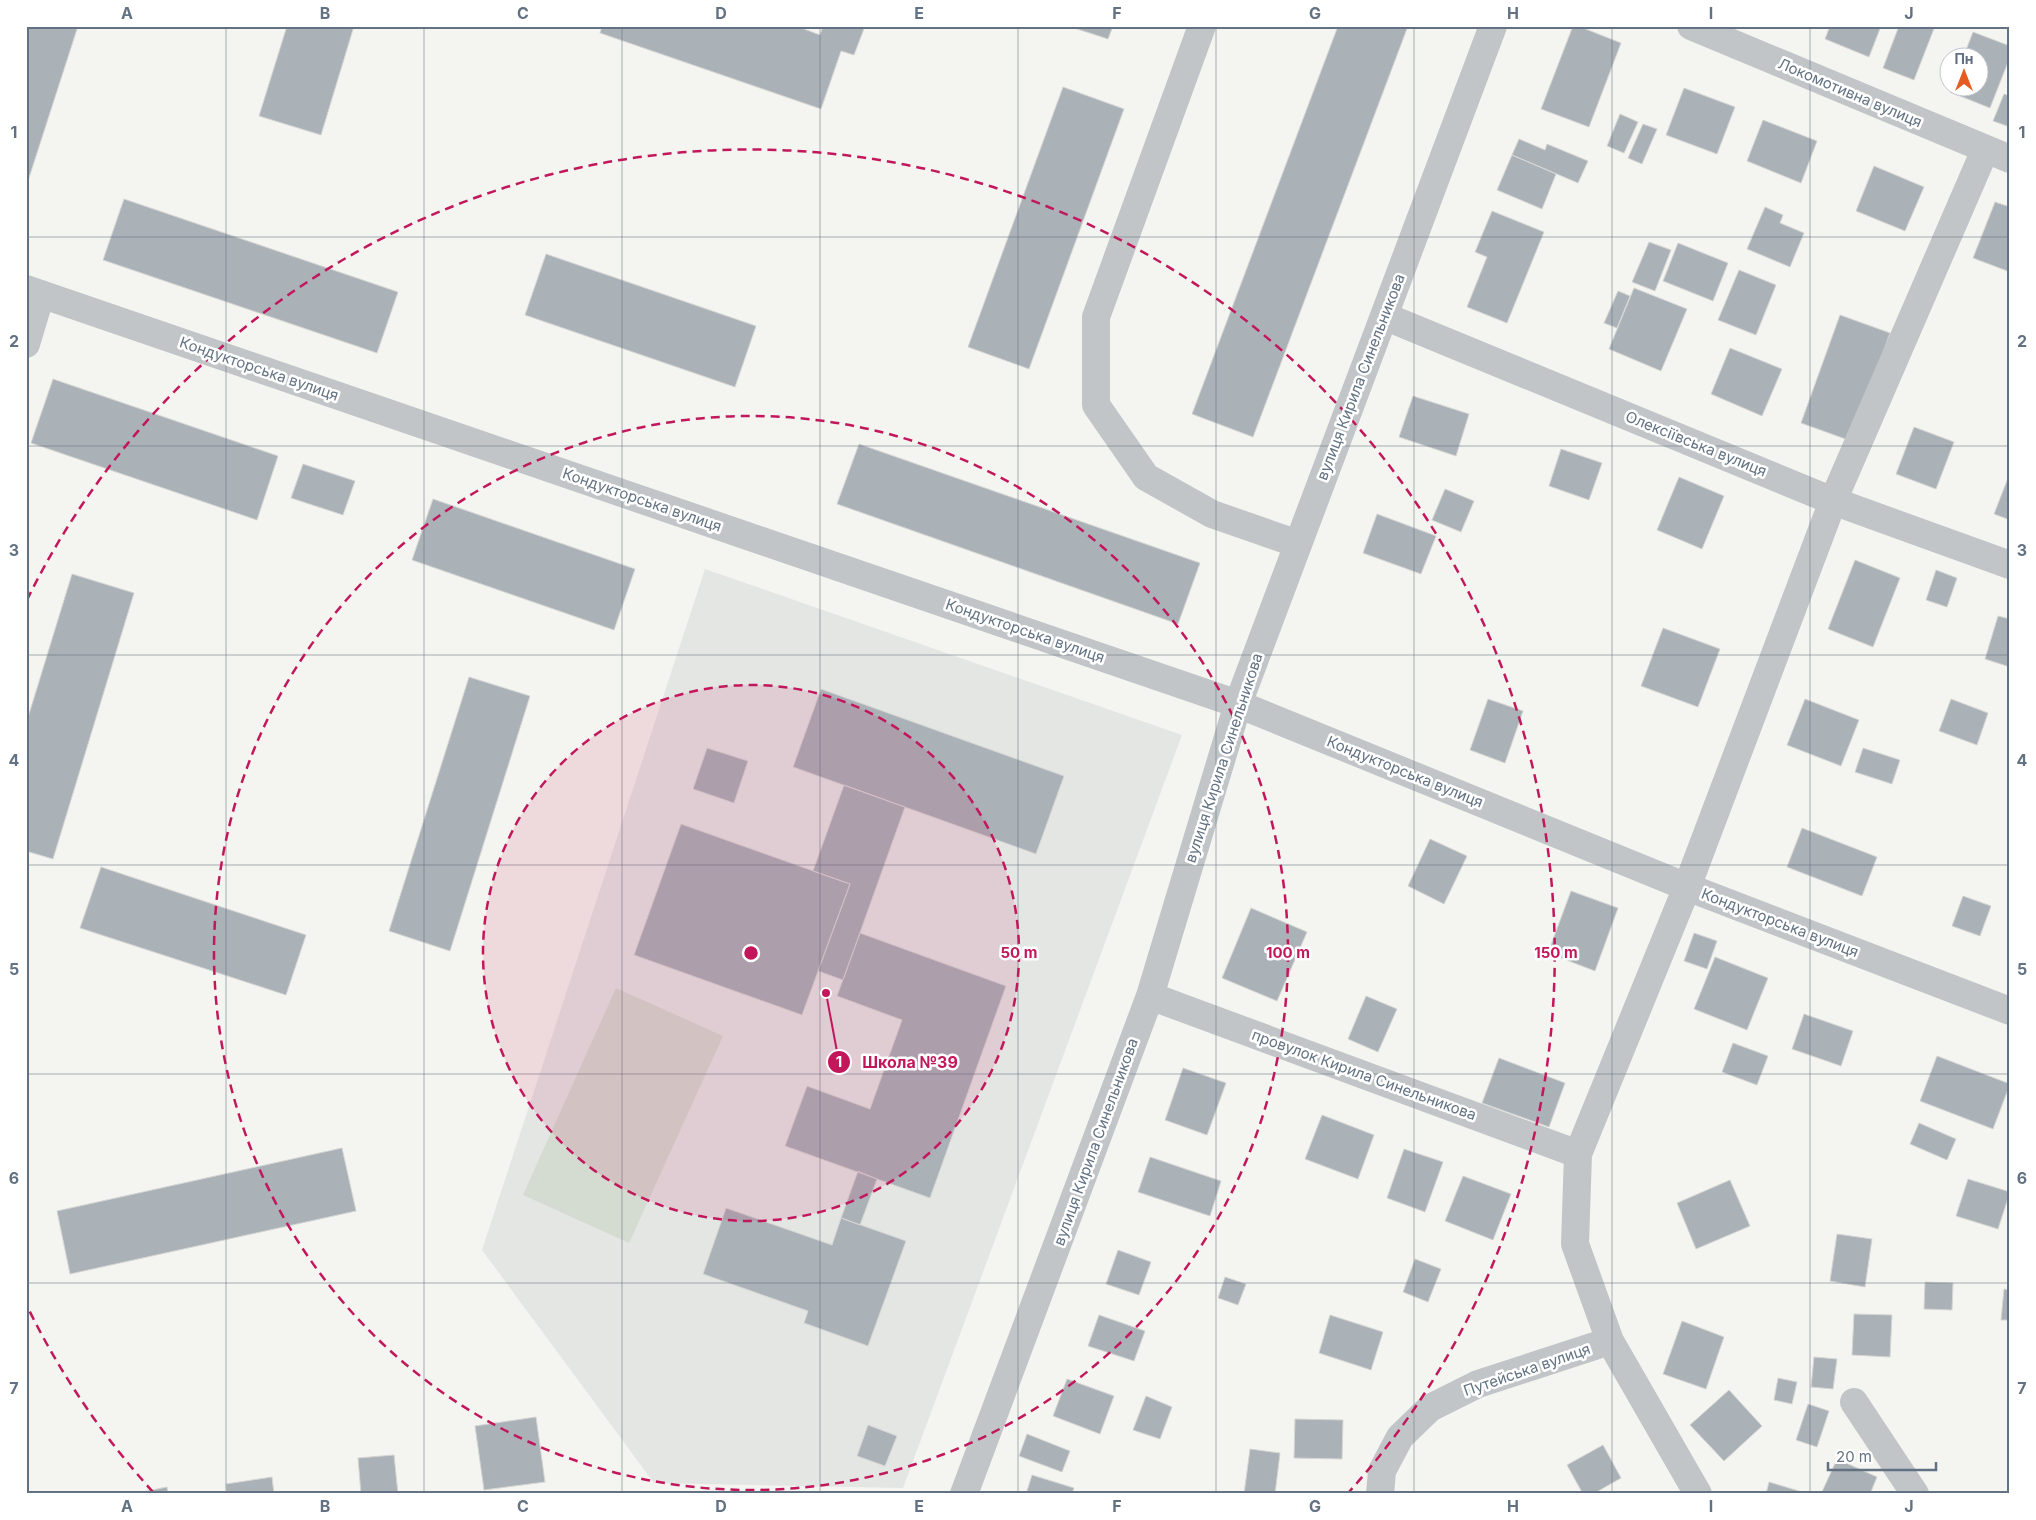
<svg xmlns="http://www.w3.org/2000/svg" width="2036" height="1520" font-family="Inter,sans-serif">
<rect width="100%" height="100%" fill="#f4f4f0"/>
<!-- built -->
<path fill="#e4e6e4" d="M705 569 1182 735 903 1488 654 1483 482 1250Z"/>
<!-- green -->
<path fill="#d4dbd1" d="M616 988 723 1036 629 1243 523 1195Z"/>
<!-- building -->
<path fill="#aab1b7" stroke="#d5d5d3" d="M26 26H78L26 187Z
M287 26H354L321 135 259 116Z
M602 26H796L820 35 823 26H865L854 55 841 51 821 109 600 33Z
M1068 26H1113L1108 39Z
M1338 26H1408L1253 437 1192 414Z
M1573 26H1578L1621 43 1589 127 1541 109Z
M1830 26H1881L1869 57 1825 39Z
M1899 26H1935L1914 80 1883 68Z
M1973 32 2010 46V57L1990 108 1950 92 1952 88H1978V58H1963Z
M1063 87 1124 109 1029 369 968 347Z
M1684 88 1735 107 1717 154 1666 135Z
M2004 94 2010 96V127L1993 121Z
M1620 114 1638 122 1624 153 1607 146Z
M1763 120 1817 141 1801 183 1747 161Z
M1643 124 1657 129 1642 164 1628 158Z
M1519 139 1545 150 1547 144 1588 161 1578 183 1512 155Z
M1512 155 1556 174 1542 209 1497 190Z
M1874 166 1924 187 1905 231 1856 211Z
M124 199 398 292 377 353 103 260Z
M1995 202 2010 207V272L1973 258Z
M1765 207 1783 215 1780 223 1804 233 1790 267 1747 249Z
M1492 211 1544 232 1507 323 1467 307 1487 257 1475 252Z
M1649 242 1671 250 1655 291 1632 282Z
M1678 243 1728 263 1713 301 1663 281Z
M546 254 756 326 735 387 525 315Z
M1739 270 1776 285 1756 335 1718 320Z
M1634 288 1687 309 1661 371 1609 349Z
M1618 291 1630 296 1617 328 1604 323Z
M1840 315 1890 333 1851 441 1801 423Z
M1730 348 1782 369 1762 416 1711 394Z
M53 379 278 456 257 520 31 443Z
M1413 396 1469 414 1456 456 1399 437Z
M1914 427 1954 442 1936 489 1896 474Z
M859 444 1200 563 1178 624 837 504Z
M1561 449 1602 463 1589 500 1549 486Z
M303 464 355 481 343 515 291 498Z
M2010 473V520L1994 514Z
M1679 477 1724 496 1702 549 1657 530Z
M1445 489 1474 501 1461 532 1432 520Z
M433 499 635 569 614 630 412 560Z
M1377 514 1436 536 1421 574 1363 553Z
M1855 560 1900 578 1873 647 1828 629Z
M1936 570 1957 578 1947 607 1926 600Z
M72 574 134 593 53 859 26 851V724Z
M1998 616 2010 619V667L1985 659Z
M1663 628 1720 649 1698 707 1641 686Z
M469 677 530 696 450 951 389 931Z
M821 689 1064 776 1036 854 793 767Z
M1488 699 1523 711 1505 763 1470 750Z
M1805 699 1859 720 1841 766 1787 745Z
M1951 699 1988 713 1977 745 1939 731Z
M707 748 748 761 734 803 693 789Z
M1863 748 1900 760 1892 784 1855 772Z
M844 785 905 807 843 980 818 971 850 884 813 871Z
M681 824 850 884 802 1015 634 955Z
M1802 828 1877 857 1862 896 1787 867Z
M1430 839 1467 856 1444 904 1408 886Z
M101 867 306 935 286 995 80 928Z
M1571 891 1618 908 1595 971 1548 953Z
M1963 896 1991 906 1980 936 1952 926Z
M1251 908 1307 932 1277 1001 1222 978Z
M860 933 1006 986 930 1198 785 1146 807 1086 870 1109 902 1020 837 996Z
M1694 933 1717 941 1707 969 1684 961Z
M1715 957 1768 978 1747 1030 1694 1009Z
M1366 996 1397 1009 1378 1052 1348 1039Z
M1804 1014 1853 1031 1841 1066 1792 1049Z
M1733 1043 1768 1056 1757 1085 1722 1072Z
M1937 1056 2010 1084 1993 1129 1920 1101Z
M1499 1058 1565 1083 1549 1127 1482 1103Z
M1183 1068 1226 1083 1207 1135 1165 1120Z
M1322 1115 1374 1135 1358 1179 1305 1159Z
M1919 1123 1956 1139 1947 1160 1910 1144Z
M342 1148 356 1211 70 1274 57 1211Z
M1404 1149 1443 1162 1425 1212 1387 1198Z
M1150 1157 1221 1181 1210 1216 1138 1192Z
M858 1171 877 1179 860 1225 841 1218Z
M1463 1176 1511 1194 1493 1240 1445 1221Z
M1968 1179 2010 1192 1998 1229 1956 1216Z
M1730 1180 1750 1226 1696 1249 1677 1203Z
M726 1208 832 1245 841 1218 906 1241 868 1346 804 1323 808 1311 703 1274Z
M1837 1234 1872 1239 1865 1287 1830 1281Z
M1118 1250 1151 1262 1139 1295 1106 1284Z
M1415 1259 1441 1269 1428 1302 1403 1292Z
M1225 1277 1246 1284 1238 1305 1218 1298Z
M1925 1282 1953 1283 1952 1310 1924 1309Z
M2004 1289 2010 1290V1320H2001Z
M1854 1314 1892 1315 1890 1357 1852 1355Z
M1099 1315 1145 1331 1134 1361 1088 1346Z
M1330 1315 1383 1332 1371 1370 1319 1353Z
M1682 1321 1724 1337 1706 1389 1663 1374Z
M1814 1357 1837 1359 1833 1389 1811 1387Z
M1778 1378 1797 1382 1792 1404 1774 1400Z
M1067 1379 1114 1396 1100 1434 1053 1416Z
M1729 1390 1762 1426 1724 1461 1690 1425Z
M1146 1396 1172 1407 1160 1439 1133 1430Z
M1808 1404 1829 1411 1817 1447 1796 1440Z
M536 1417 545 1482 484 1490 475 1426Z
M1295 1419 1343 1420 1342 1459 1294 1458Z
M868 1425 897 1436 885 1466 857 1456Z
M1027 1434 1070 1451 1062 1472 1019 1456Z
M1603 1445 1621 1478 1593 1494H1583L1567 1465Z
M1250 1449 1280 1453 1275 1494H1244Z
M394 1455 398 1494H361L358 1458Z
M1837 1459 1877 1477 1870 1494H1821Z
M1032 1475 1074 1488 1072 1494H1026Z
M272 1477 274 1494H227L226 1484Z
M1769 1482 1799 1491 1798 1494H1766Z
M167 1487 168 1494H132Z"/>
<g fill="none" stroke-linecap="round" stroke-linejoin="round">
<!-- minor -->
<path stroke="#c1c5c8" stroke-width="28" d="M1202 26 1096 317V405L1146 477 1212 514 1298 544
M1691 26 2010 159
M26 289 1238 704 1687 887 2010 1011
M1384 316 1833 501 2010 565
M26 344 41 294
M1150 996 1578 1154
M1854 1402 1915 1494
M964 1494 1150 996 1238 704 1493 26
M1380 1494 1382 1471 1400 1437 1430 1408 1478 1384 1610 1341
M1698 1494 1610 1341 1575 1244 1578 1154 1687 887 1833 501 1985 150"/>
</g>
<!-- grid -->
<path fill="none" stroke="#637282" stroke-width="1" stroke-opacity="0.55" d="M226 26V1494M424 26V1494M622 26V1494M820 26V1494M1018 26V1494M1216 26V1494M1414 26V1494M1612 26V1494M1810 26V1494M26 237H2010M26 446H2010M26 655H2010M26 865H2010M26 1074H2010M26 1283H2010"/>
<!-- distance rings -->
<circle cx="751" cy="953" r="268" fill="#c2185b" fill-opacity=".12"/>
<g fill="none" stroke="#c2185b" stroke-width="2.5" stroke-dasharray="9 6">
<circle cx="751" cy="953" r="268"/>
<circle cx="751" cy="953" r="537"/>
<path d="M153 1492A805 805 0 0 1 27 1306M27 600A805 805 0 1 1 1349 1492"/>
</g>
<g text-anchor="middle" stroke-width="5" stroke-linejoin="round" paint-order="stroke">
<!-- street labels -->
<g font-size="15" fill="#637282" stroke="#fff">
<text transform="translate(1850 93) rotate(23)" y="5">Локомотивна вулиця</text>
<text transform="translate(259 369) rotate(19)" y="5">Кондукторська вулиця</text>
<text transform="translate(1361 377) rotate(-69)" y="5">вулиця Кирила Синельникова</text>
<text transform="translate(1696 444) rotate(22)" y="5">Олексіївська вулиця</text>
<text transform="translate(642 500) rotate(19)" y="5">Кондукторська вулиця</text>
<text transform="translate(1025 631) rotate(19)" y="5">Кондукторська вулиця</text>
<text transform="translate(1224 758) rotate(-72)" y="5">вулиця Кирила Синельникова</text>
<text transform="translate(1405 772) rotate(22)" y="5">Кондукторська вулиця</text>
<text transform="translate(1780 923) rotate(21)" y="5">Кондукторська вулиця</text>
<text transform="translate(1364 1075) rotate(20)" y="5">провулок Кирила Синельникова</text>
<text transform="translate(1096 1142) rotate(-70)" y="5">вулиця Кирила Синельникова</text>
<text transform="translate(1527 1370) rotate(-19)" y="5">Путейська вулиця</text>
</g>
</g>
<circle cx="751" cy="953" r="8" fill="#c2185b" stroke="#fff" stroke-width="2.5"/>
<g font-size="15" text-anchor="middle" font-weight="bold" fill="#c2185b" stroke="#fff" stroke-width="5" stroke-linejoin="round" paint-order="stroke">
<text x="1019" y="958">50 m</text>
<text x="1288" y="958">100 m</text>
<text x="1556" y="958">150 m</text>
</g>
<!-- callouts -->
<path fill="none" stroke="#c2185b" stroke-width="2" d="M826 993L839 1062"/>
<g fill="#c2185b" stroke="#fff" stroke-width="2">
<circle cx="826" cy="993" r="5"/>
<circle cx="839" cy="1062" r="12"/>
</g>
<g font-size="15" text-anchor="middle" font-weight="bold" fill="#fff">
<text x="839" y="1067">1</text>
</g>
<g font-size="16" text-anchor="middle" font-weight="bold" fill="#c2185b" stroke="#fff" stroke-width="5" stroke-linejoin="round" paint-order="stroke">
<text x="910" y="1068">Школа №39</text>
</g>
<!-- border -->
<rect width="2036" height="1520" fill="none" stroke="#ffffff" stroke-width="55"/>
<!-- north arrow -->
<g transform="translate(1964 72)"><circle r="24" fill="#ffffff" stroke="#c1c7cd"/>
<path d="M0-4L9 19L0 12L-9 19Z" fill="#e55b20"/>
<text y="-8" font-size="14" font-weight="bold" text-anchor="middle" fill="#637282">Пн</text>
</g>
<!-- scale -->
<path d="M1828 1462v8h108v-8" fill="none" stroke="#637282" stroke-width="2.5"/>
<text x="1836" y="1462" font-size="15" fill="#637282" stroke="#ffffff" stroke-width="4" paint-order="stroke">20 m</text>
<rect x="28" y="28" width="1980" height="1464" fill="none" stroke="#637282" stroke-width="2"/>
<g font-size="16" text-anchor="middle" font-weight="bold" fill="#637282">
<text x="127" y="19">A</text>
<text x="325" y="19">B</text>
<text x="523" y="19">C</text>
<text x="721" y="19">D</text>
<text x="919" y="19">E</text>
<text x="1117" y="19">F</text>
<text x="1315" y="19">G</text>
<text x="1513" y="19">H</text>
<text x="1711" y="19">I</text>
<text x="1909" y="19">J</text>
<text x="14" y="138">1</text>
<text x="2022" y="138">1</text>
<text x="14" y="347">2</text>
<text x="2022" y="347">2</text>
<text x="14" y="556">3</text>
<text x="2022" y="556">3</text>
<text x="14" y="766">4</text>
<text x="2022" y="766">4</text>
<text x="14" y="975">5</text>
<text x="2022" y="975">5</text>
<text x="14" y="1184">6</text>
<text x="2022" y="1184">6</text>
<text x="14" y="1394">7</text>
<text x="2022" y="1394">7</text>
<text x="127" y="1512">A</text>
<text x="325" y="1512">B</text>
<text x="523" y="1512">C</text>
<text x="721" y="1512">D</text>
<text x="919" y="1512">E</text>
<text x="1117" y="1512">F</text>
<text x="1315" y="1512">G</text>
<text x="1513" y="1512">H</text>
<text x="1711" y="1512">I</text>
<text x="1909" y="1512">J</text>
</g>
</svg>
